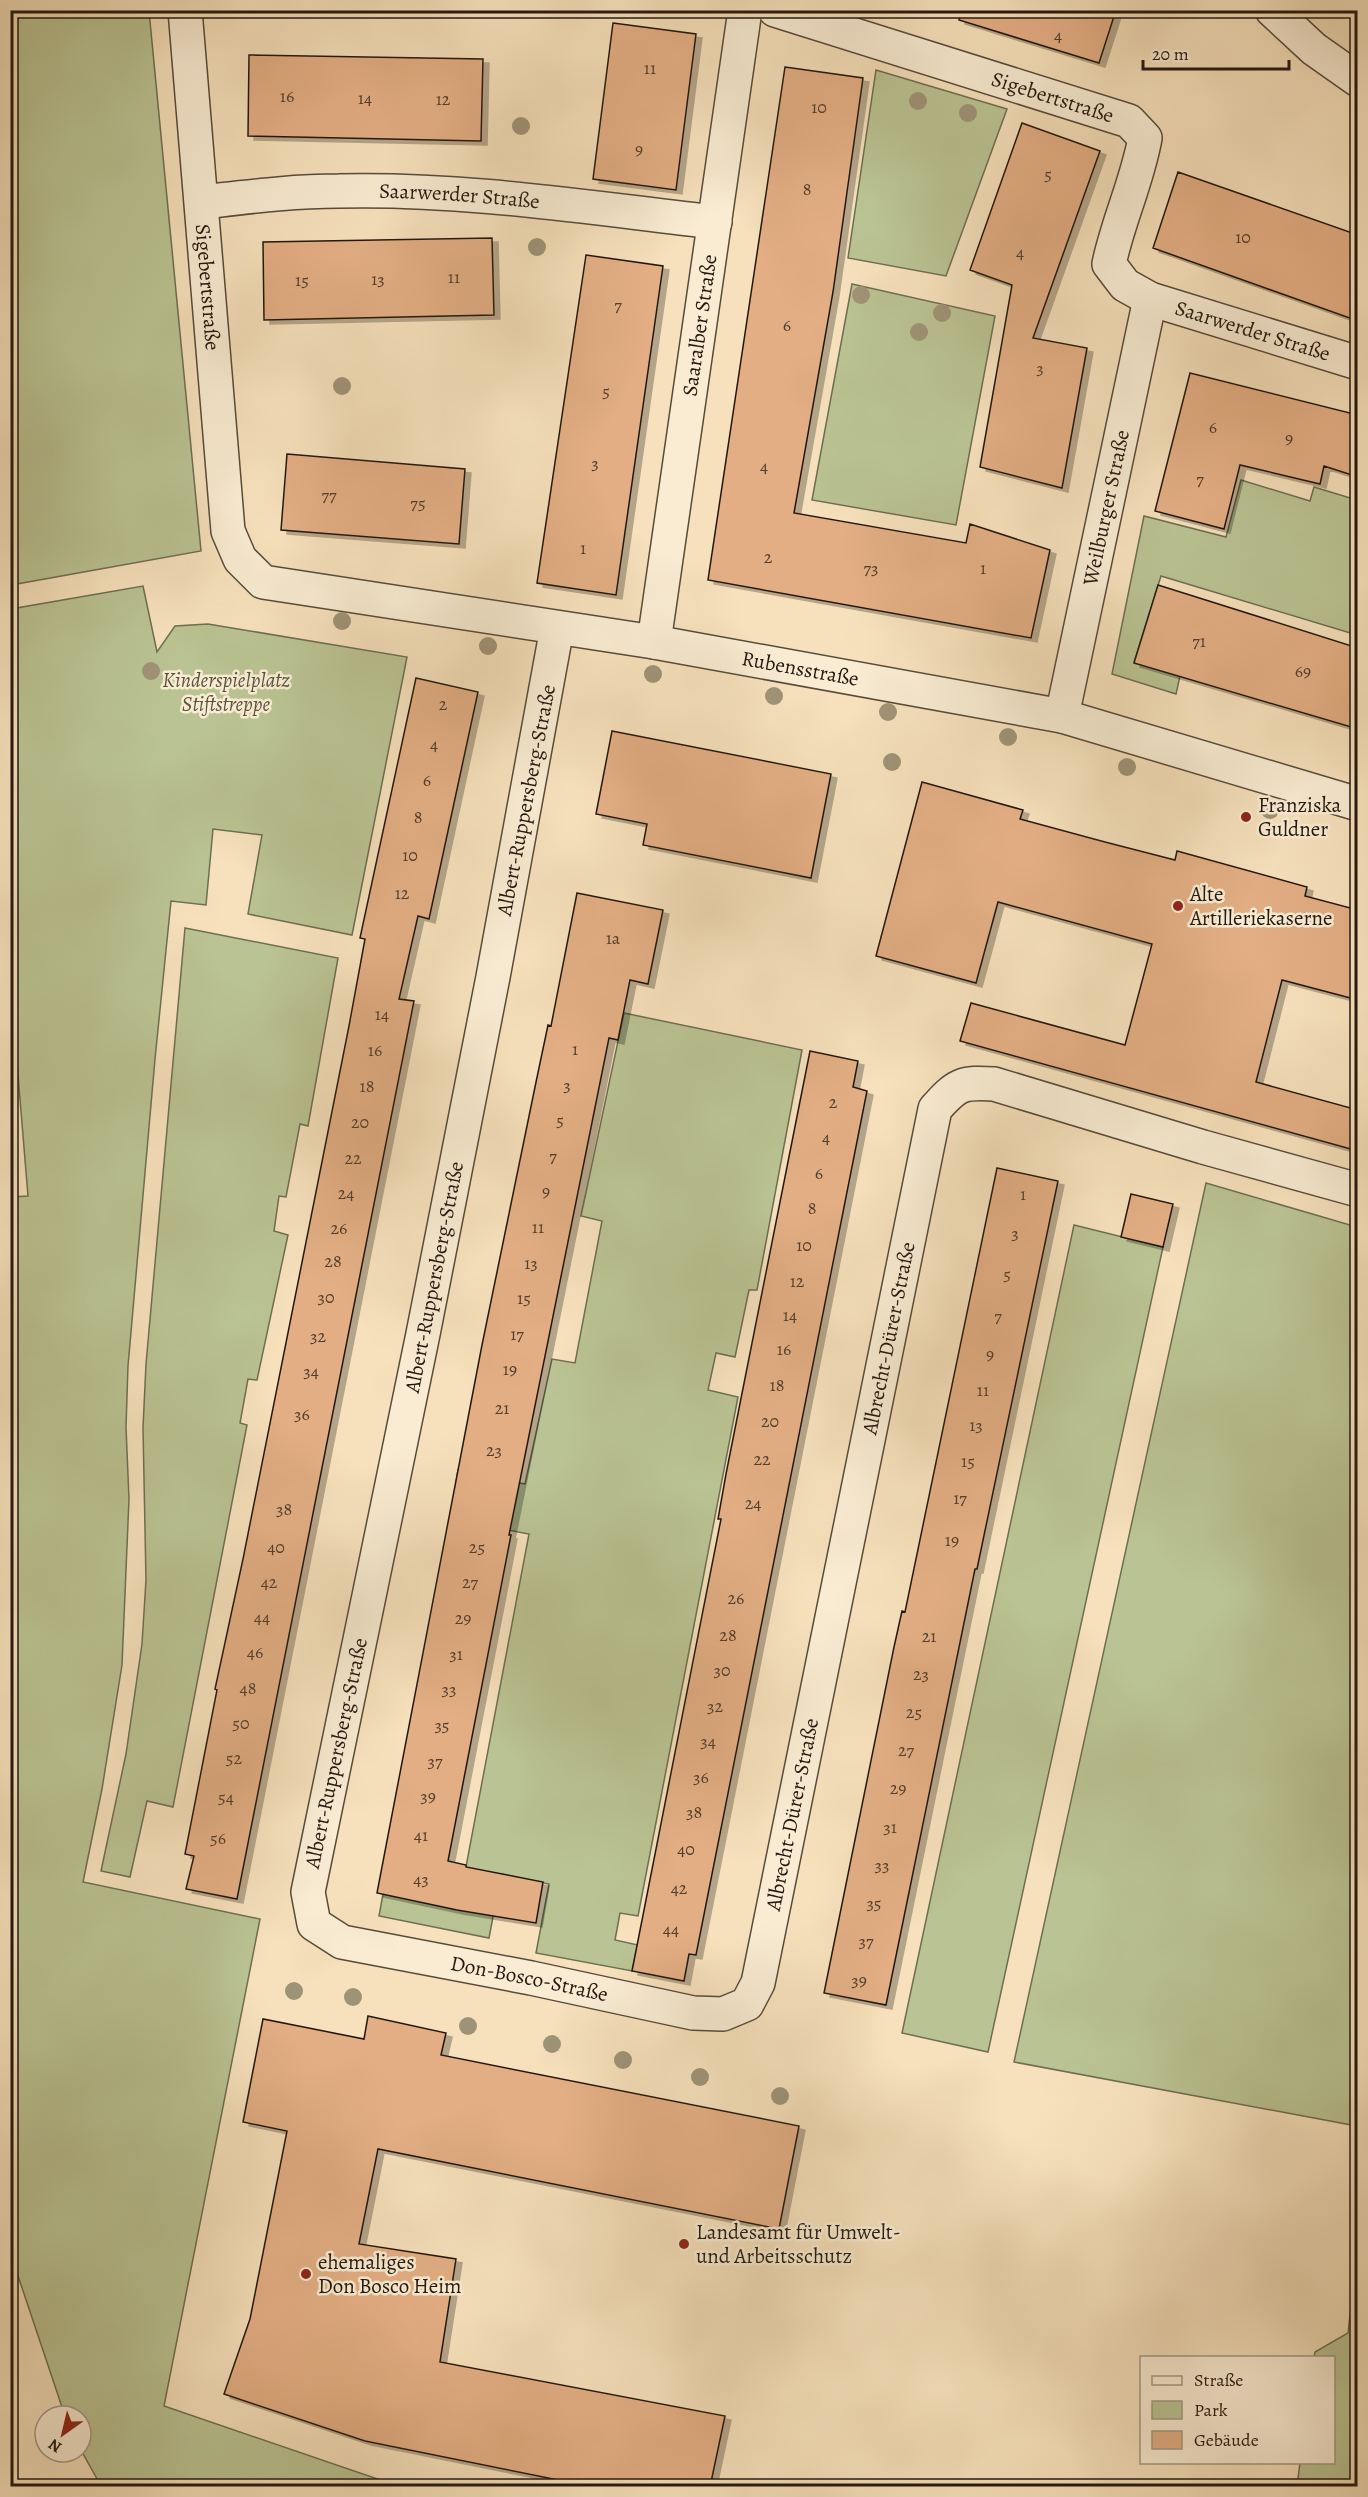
<svg xmlns="http://www.w3.org/2000/svg" width="1368" height="2497" font-family="Alegreya,serif">
<defs>
<filter id="shadow"><feDropShadow dx="6" dy="4" stdDeviation="0" flood-color="#0004"/></filter>
</defs>
<rect width="100%" height="100%" fill="#f6e1bc"/>
<filter id="stains"><feTurbulence type="fractalNoise" baseFrequency=".00333" numOctaves="4"/><feColorMatrix values="0 0 0 0 .2 0 0 0 0 .09 0 0 0 0 .02 0 0 0 .5 -.17"/></filter>
<radialGradient id="worn" r=".72"><stop offset=".6" stop-color="#630" stop-opacity="0"/><stop offset="1" stop-color="#630" stop-opacity=".3"/></radialGradient>
<!-- green -->
<path fill="#bac393" stroke="#6e6e52" stroke-width="1.5" d="M11 10 149 11 201 551 11 585Z
M876 70 1007 109 946 276 848 258Z
M852 284 995 316 956 525 812 500Z
M1241 480 1310 501 1314 487 1357 500V635L1161 576 1134 662 1180 676 1176 694 1112 674 1144 516 1226 537Z
M143 586 157 652 175 626 208 624 407 657 352 935 248 914 262 835 213 829 206 905 171 901 155 1059 128 1366 126 1427 129 1499 122 1665 102 1789 83 1882 260 1919 164 2406 398 2486H101L81 2450V2416H65L11 2255 10 1197 28 1196 17 1063 10 1053 11 609Z
M185 928 338 958 308 1126 300 1124 286 1197 279 1196 274 1231 288 1235 257 1380 248 1379 240 1423 247 1425 173 1807 147 1801 130 1877 101 1871 126 1754 142 1644 146 1580 143 1428 146 1364Z
M624 1013 802 1050 757 1290H749L735 1357 716 1353 708 1390 738 1397 638 1916 620 1913 615 1940 638 1945 632 1971 536 1953 549 1884 501 1874 489 1938 379 1916 383 1894 458 1909 529 1534 450 1519 458 1470 525 1484 552 1359 575 1363 602 1221 581 1216Z
M1206 1183 1357 1227V2126L1014 2062Z
M1074 1225 1163 1247 988 2052 902 2033Z
M1357 2252V2486H1297L1300 2463 1334 2462V2358L1314 2357 1315 2352 1348 2333Z"/>
<!-- building -->
<path fill="#e3ae84" stroke="#231910" stroke-width="1.5" filter="url(#shadow)" d="M960 10H1116L1099 63 959 20Z
M613 23 696 34 676 190 593 179Z
M249 55 483 59 481 141 248 136Z
M785 67 863 78 833 292 794 513 966 543 970 524 1050 550 1031 638 708 580Z
M1022 123 1100 151 1033 338 1087 348 1062 488 980 467 1012 285 970 270Z
M1178 172 1358 235V321L1153 248Z
M492 238 494 315 264 320 263 242Z
M586 255 663 266 616 595 537 583Z
M1190 373 1358 415V477L1324 466 1320 484 1240 465 1224 529 1155 511Z
M287 454 465 469 459 544 281 530Z
M1158 585 1358 648V729L1134 663Z
M416 678 478 692 429 919 418 916 399 999 414 1001 237 1899 186 1889 194 1856 185 1854 217 1690 215 1689 243 1559 349 1026 365 939 360 938Z
M612 731 831 774 811 878 643 845 647 824 596 814Z
M922 782 1023 810 1020 819 1105 842 1175 860 1177 851 1307 887 1305 896 1358 910V1000L1282 980 1256 1082 1358 1110V1151L960 1041 971 1003 1125 1045 1152 944 998 902 976 983 876 956Z
M577 893 663 910 648 984 630 980 618 1040 609 1038 509 1535H511L448 1861 466 1865V1867L543 1882 536 1923 457 1910 377 1893 482 1345 535 1087 548 1025 551 1026Z
M810 1051 858 1061 853 1087 867 1091 696 1955 689 1954 684 1981 632 1971 721 1519H718L726 1474Z
M997 1168 1058 1181 977 1569H975L886 2005 824 1993 894 1647 902 1611 905 1612Z
M1131 1194 1173 1204 1163 1247 1121 1237Z
M368 2016 446 2033 441 2055 799 2126 779 2229 378 2149 359 2244 456 2259 440 2362 725 2416 710 2487H593L365 2441 224 2394 250 2319 287 2131 243 2122 263 2019 364 2039Z"/>
<g fill="none" stroke-linecap="round" stroke-linejoin="round">
<defs>
<g id="street">
<path id="s1" d="M185 10 228 531 240 559 263 582 654 642 1062 716 1358 804"/>
<path id="s2" d="M775 10 1129 121 1145 138C1137 182 1118 221 1109 264L1125 285 1150 299 1358 363"/>
<path d="M1272 10 1314 49 1358 80"/>
<path id="s3" d="M202 202C247 197 293 191 338 191 465 188 590 208 715 222"/>
<path id="s4" d="M557 628 493 977 423 1334 308 1892 314 1924 342 1942 531 1978 693 2013 723 2014 747 2004 758 1983 935 1109C957 1084 962 1082 994 1084L1203 1147 1358 1190"/>
<path id="s5" d="M654 642 745 10"/>
<path id="s6" d="M1062 716 1150 299"/>
</g>
</defs>
<!-- street casing -->
<use href="#street" stroke="#584b3b" stroke-width="36"/>
<!-- street -->
<use href="#street" stroke="#f9ecd3" stroke-width="33"/>
</g>
<!-- trees -->
<g fill="#9f9377">
<circle cx="918" cy="101" r="9"/>
<circle cx="968" cy="113" r="9"/>
<circle cx="521" cy="126" r="9"/>
<circle cx="537" cy="247" r="9"/>
<circle cx="861" cy="295" r="9"/>
<circle cx="942" cy="313" r="9"/>
<circle cx="919" cy="332" r="9"/>
<circle cx="342" cy="386" r="9"/>
<circle cx="342" cy="621" r="9"/>
<circle cx="488" cy="646" r="9"/>
<circle cx="151" cy="671" r="9"/>
<circle cx="653" cy="674" r="9"/>
<circle cx="774" cy="696" r="9"/>
<circle cx="888" cy="712" r="9"/>
<circle cx="1008" cy="737" r="9"/>
<circle cx="892" cy="762" r="9"/>
<circle cx="1127" cy="767" r="9"/>
<circle cx="1270" cy="810" r="9"/>
<circle cx="294" cy="1991" r="9"/>
<circle cx="353" cy="1997" r="9"/>
<circle cx="468" cy="2026" r="9"/>
<circle cx="552" cy="2044" r="9"/>
<circle cx="623" cy="2060" r="9"/>
<circle cx="700" cy="2077" r="9"/>
<circle cx="780" cy="2096" r="9"/>
</g>
<!-- markers -->
<g fill="#8f2418" stroke="#f9ecd3" stroke-width="2">
<circle cx="1246" cy="817" r="6"/>
<circle cx="1178" cy="906" r="6"/>
<circle cx="684" cy="2244" r="6"/>
<circle cx="306" cy="2274" r="6"/>
</g>
<g text-anchor="middle" stroke-width="5" stroke-linejoin="round" paint-order="stroke">
<!-- number labels -->
<g font-size="18" fill="#533e2d">
<text x="1058" y="41">4</text>
<text x="650" y="74">11</text>
<text x="287" y="102">16</text>
<text x="365" y="104">14</text>
<text x="443" y="105">12</text>
<text x="819" y="113">10</text>
<text x="639" y="155">9</text>
<text x="1048" y="180">5</text>
<text x="807" y="195">8</text>
<text x="1243" y="243">10</text>
<text x="1020" y="258">4</text>
<text x="454" y="283">11</text>
<text x="378" y="285">13</text>
<text x="302" y="286">15</text>
<text x="618" y="311">7</text>
<text x="787" y="331">6</text>
<text x="1040" y="374">3</text>
<text x="606" y="397">5</text>
<text x="1213" y="433">6</text>
<text x="1289" y="444">9</text>
<text x="595" y="469">3</text>
<text x="764" y="472">4</text>
<text x="1200" y="485">7</text>
<text x="329" y="501">77</text>
<text x="418" y="509">75</text>
<text x="583" y="554">1</text>
<text x="768" y="563">2</text>
<text x="871" y="574">73</text>
<text x="983" y="574">1</text>
<text x="1199" y="647">71</text>
<text x="1303" y="677">69</text>
<text x="443" y="710">2</text>
<text x="434" y="750">4</text>
<text x="427" y="786">6</text>
<text x="418" y="823">8</text>
<text x="410" y="861">10</text>
<text x="402" y="899">12</text>
<text x="613" y="944">1a</text>
<text x="382" y="1020">14</text>
<text x="575" y="1055">1</text>
<text x="375" y="1056">16</text>
<text x="567" y="1091">3</text>
<text x="367" y="1092">18</text>
<text x="833" y="1108">2</text>
<text x="560" y="1126">5</text>
<text x="360" y="1128">20</text>
<text x="826" y="1143">4</text>
<text x="553" y="1162">7</text>
<text x="353" y="1164">22</text>
<text x="819" y="1179">6</text>
<text x="546" y="1197">9</text>
<text x="346" y="1199">24</text>
<text x="1023" y="1200">1</text>
<text x="812" y="1214">8</text>
<text x="538" y="1233">11</text>
<text x="339" y="1234">26</text>
<text x="1015" y="1239">3</text>
<text x="804" y="1251">10</text>
<text x="333" y="1267">28</text>
<text x="531" y="1269">13</text>
<text x="1007" y="1280">5</text>
<text x="797" y="1287">12</text>
<text x="326" y="1303">30</text>
<text x="524" y="1304">15</text>
<text x="790" y="1321">14</text>
<text x="998" y="1322">7</text>
<text x="517" y="1340">17</text>
<text x="318" y="1342">32</text>
<text x="784" y="1355">16</text>
<text x="990" y="1360">9</text>
<text x="510" y="1375">19</text>
<text x="311" y="1377">34</text>
<text x="777" y="1391">18</text>
<text x="983" y="1396">11</text>
<text x="502" y="1414">21</text>
<text x="302" y="1420">36</text>
<text x="770" y="1427">20</text>
<text x="976" y="1431">13</text>
<text x="494" y="1456">23</text>
<text x="762" y="1465">22</text>
<text x="968" y="1467">15</text>
<text x="960" y="1504">17</text>
<text x="753" y="1509">24</text>
<text x="284" y="1515">38</text>
<text x="952" y="1546">19</text>
<text x="276" y="1553">40</text>
<text x="477" y="1553">25</text>
<text x="269" y="1588">42</text>
<text x="470" y="1588">27</text>
<text x="736" y="1604">26</text>
<text x="262" y="1623">44</text>
<text x="463" y="1624">29</text>
<text x="728" y="1641">28</text>
<text x="929" y="1642">21</text>
<text x="255" y="1658">46</text>
<text x="456" y="1660">31</text>
<text x="722" y="1676">30</text>
<text x="921" y="1680">23</text>
<text x="248" y="1694">48</text>
<text x="449" y="1695">33</text>
<text x="715" y="1712">32</text>
<text x="914" y="1718">25</text>
<text x="241" y="1729">50</text>
<text x="442" y="1731">35</text>
<text x="708" y="1747">34</text>
<text x="906" y="1756">27</text>
<text x="234" y="1764">52</text>
<text x="435" y="1767">37</text>
<text x="701" y="1783">36</text>
<text x="898" y="1794">29</text>
<text x="428" y="1802">39</text>
<text x="226" y="1803">54</text>
<text x="694" y="1818">38</text>
<text x="890" y="1833">31</text>
<text x="421" y="1841">41</text>
<text x="218" y="1844">56</text>
<text x="686" y="1855">40</text>
<text x="882" y="1871">33</text>
<text x="421" y="1885">43</text>
<text x="679" y="1894">42</text>
<text x="874" y="1909">35</text>
<text x="671" y="1935">44</text>
<text x="866" y="1947">37</text>
<text x="859" y="1986">39</text>
</g>
<!-- street labels -->
<g font-size="21" fill="#231910" stroke="#f9ecd3">
<text dy="7" stroke="none"><textPath href="#s2" startOffset="291">Sigebertstraße</textPath></text>
<text dy="7" stroke="none"><textPath href="#s3" startOffset="258">Saarwerder Straße</textPath></text>
<text dy="7" stroke="none"><textPath href="#s1" startOffset="278">Sigebertstraße</textPath></text>
<text dy="7" stroke="none"><textPath href="#s5" startOffset="320">Saaralber Straße</textPath></text>
<text dy="7" stroke="none"><textPath href="#s2" startOffset="688">Saarwerder Straße</textPath></text>
<text dy="7" stroke="none"><textPath href="#s6" startOffset="213">Weilburger Straße</textPath></text>
<text dy="7" stroke="none"><textPath href="#s1" startOffset="1130">Rubensstraße</textPath></text>
<text transform="translate(526 800) rotate(-79)" y="7">Albert-Ruppersberg-Straße</text>
<text transform="translate(434 1277) rotate(-79)" y="7">Albert-Ruppersberg-Straße</text>
<text dy="7" stroke="none"><textPath href="#s4" startOffset="2450">Albrecht-Dürer-Straße</textPath></text>
<text transform="translate(336 1753) rotate(-78)" y="7">Albert-Ruppersberg-Straße</text>
<text dy="7" stroke="none"><textPath href="#s4" startOffset="1964">Albrecht-Dürer-Straße</textPath></text>
<text dy="7" stroke="none"><textPath href="#s4" startOffset="1545">Don-Bosco-Straße</textPath></text>
</g>
<!-- park labels -->
<g font-size="21" font-style="italic" fill="#58543e" stroke="#f9ecd3">
<text x="226" y="687">Kinderspielplatz<tspan x="226" dy="24">Stiftstreppe</tspan></text>
</g>
<!-- poi labels -->
<g font-size="21" fill="#231910" stroke="#f9ecd3" text-anchor="start">
<text x="1258" y="812">Franziska<tspan x="1258" dy="24">Guldner</tspan></text>
<text x="1190" y="901">Alte<tspan x="1190" dy="24">Artilleriekaserne</tspan></text>
<text x="696" y="2239">Landesamt für Umwelt-<tspan x="696" dy="24">und Arbeitsschutz</tspan></text>
<text x="318" y="2269">ehemaliges<tspan x="318" dy="24">Don Bosco Heim</tspan></text>
</g>
</g>
<!-- margin -->
<rect width="1368" height="2497" fill="none" stroke="#f6e1bc" stroke-width="36"/>
<rect x="12" y="12" width="1344" height="2473" fill="none" stroke="#231910" stroke-width="3"/>
<rect x="18" y="18" width="1332" height="2461" fill="none" stroke="#231910" stroke-width="1.5"/>
<!-- legend -->
<rect x="1140" y="2356" width="195" height="108" fill="#f9ecd3" stroke="#a39885" stroke-width="1.5"/>
<rect x="1152" y="2376" width="30" height="9" fill="#f9ecd3" stroke="#a39885" stroke-width="1.5"/>
<text x="1194" y="2386" font-size="18" fill="#231910">Straße</text>
<rect x="1152" y="2401" width="30" height="18" fill="#bac393" stroke="#a39885" stroke-width="1.5"/>
<text x="1194" y="2416" font-size="18" fill="#231910">Park</text>
<rect x="1152" y="2431" width="30" height="18" fill="#e3ae84" stroke="#a39885" stroke-width="1.5"/>
<text x="1194" y="2446" font-size="18" fill="#231910">Gebäude</text>
<!-- north arrow -->
<g transform="translate(63 2434) rotate(214)"><circle r="28" fill="#f9ecd3" stroke="#a39885" stroke-width="1.5"/>
<path d="M0-4.5L10 22L0 15L-10 22Z" fill="#8f2418"/>
<text y="-9" font-size="16" font-weight="bold" text-anchor="middle" fill="#231910">N</text>
</g>
<!-- scale -->
<path d="M1143 60v9h146v-9" fill="none" stroke="#231910" stroke-width="3"/>
<text x="1152" y="60" font-size="18" fill="#231910" stroke="#f9ecd3" stroke-width="4.5" paint-order="stroke">20 m</text>
<rect width="100%" height="100%" filter="url(#stains)"/>
<rect width="100%" height="100%" fill="url(#worn)"/>
</svg>
